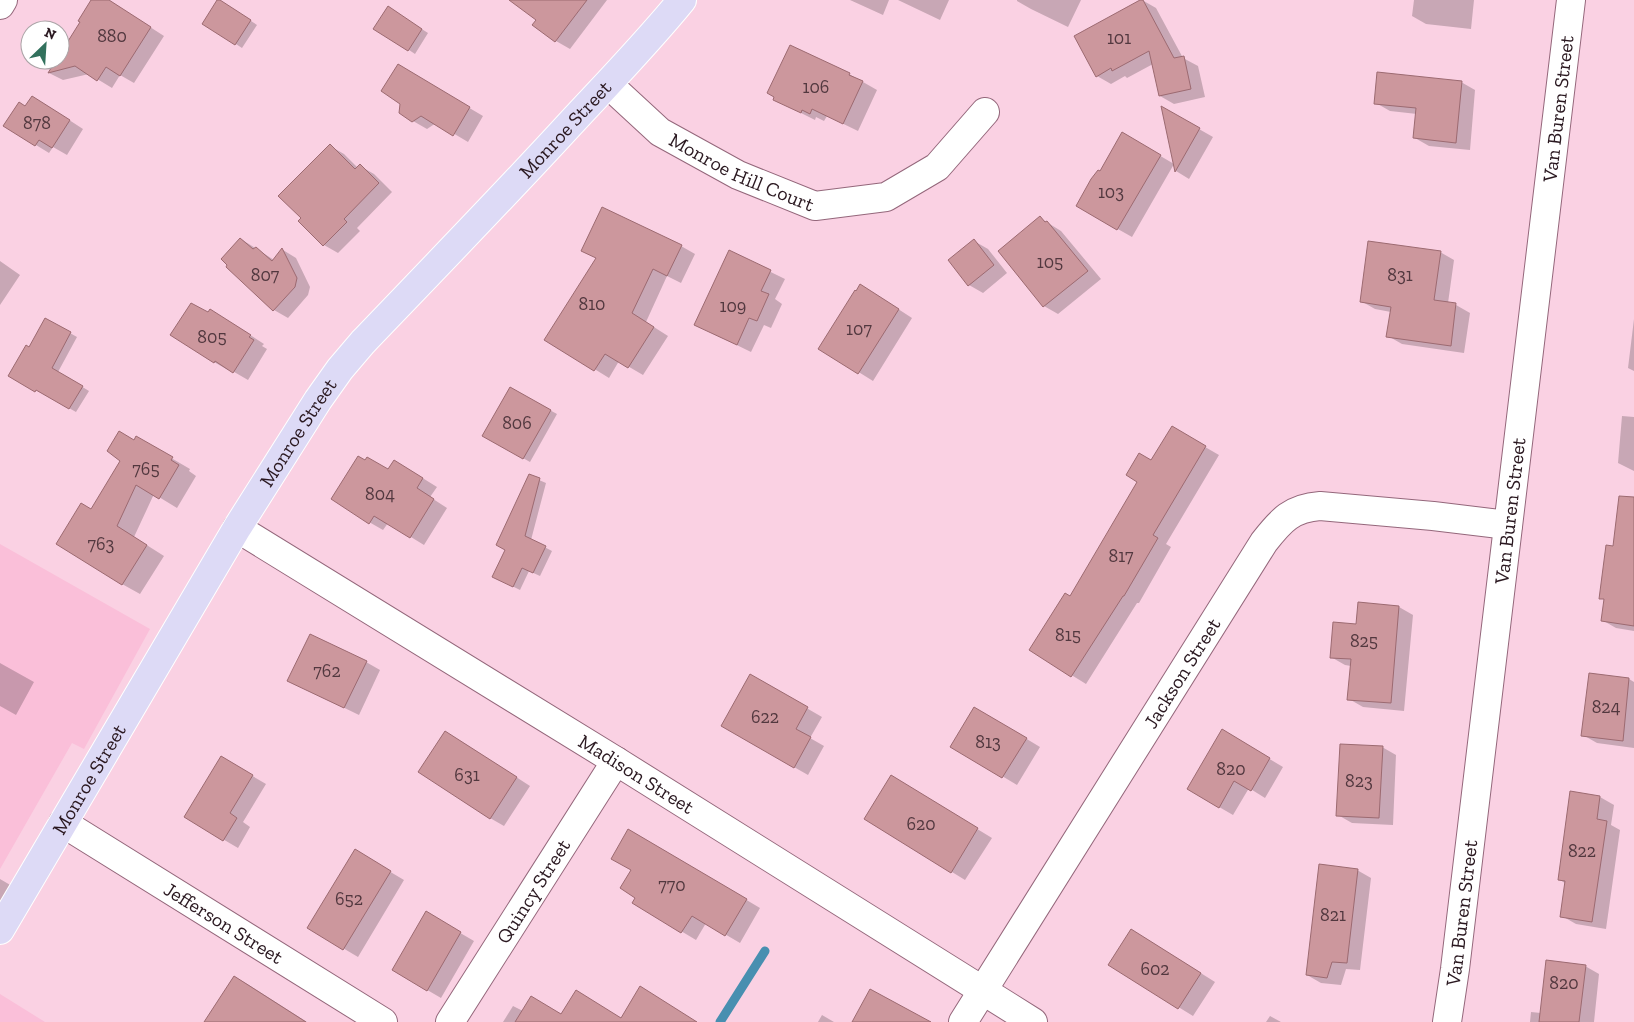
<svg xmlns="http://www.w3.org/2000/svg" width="1634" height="1022" font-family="'Zilla Slab',serif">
<rect width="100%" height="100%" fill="#fad1e3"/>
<!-- built -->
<path fill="#fabfd9" d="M0 544 150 629 84 749 72 743 0 869Z
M0 994 45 1022H0Z"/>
<!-- shadow -->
<path fill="#0003" d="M98 0H108L164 36 134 83 120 75 112 88 89 74 63 80 49 73 57 60H60V56Z
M516 0H607L570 49 556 41 534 24 538 19Z
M850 0H889L883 15Z
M898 0H949L940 20Z
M1017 0H1081L1068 27 1031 9 1017 1Z
M1142 0 1156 8 1183 58 1198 66 1205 97 1174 104 1160 96 1153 64 1127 78 1125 76 1111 84 1097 76Z
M1414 0H1474L1471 29 1426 24 1412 16Z
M225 4 257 25 242 48 204 23Z
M395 12 428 33 415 54 409 50Z
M398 66 483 116 468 142 436 123 427 129 413 121 402 103Z
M849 74 877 90 858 131 827 116 824 121 816 117 815 120 789 107Z
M1461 82 1475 90 1470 150 1429 146 1415 138 1417 114 1390 111 1376 103Z
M46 105 83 129 67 155 53 147 49 153 36 145 26 108Z
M1162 108 1213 137 1189 179 1176 171Z
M1123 134 1174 164 1132 237 1077 206 1100 172Z
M330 146 344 154 358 168 360 166 374 174 392 192 357 228 360 231 338 253 324 245 299 221 302 218Z
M1040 218 1061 231 1101 279 1058 314 1044 306Z
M241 239 274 260 283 250 296 258 310 287 308 295 288 318 274 310Z
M974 241 988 249 1007 273 983 293 969 285Z
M681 246 695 254 681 283 667 276 646 322 668 336 643 375 619 361 609 378 546 339Z
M730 252 785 279 775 299 782 304 771 328 764 325 751 352 710 332Z
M1440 252 1454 260 1448 303 1456 305 1470 313 1464 353 1402 344 1388 336 1391 312 1375 309 1361 301Z
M0 261 20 275 0 305Z
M875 294 912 318 873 381 820 348Z
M208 314 224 318 264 344 262 346 267 349 248 380 229 369 228 370 214 362Z
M45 319 77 337 58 372 89 391 76 412 10 375 30 348Z
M1634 319V371L1628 368Z
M511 389 557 414 530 462 484 436Z
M1622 416 1634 417V471L1618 463Z
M1172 428 1219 455 1166 544 1171 547 1139 603H1137L1086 684 1031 650 1071 598Z
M137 438 190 469 189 471 196 476 177 508 154 494 134 537 164 556 140 594 122 584 92 511Z
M366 462 388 471 408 469 437 487 430 497 447 508 424 545 388 523 383 530 369 522Z
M539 480 546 483 531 540 552 551 540 576 529 571 520 590 500 580 506 550Z
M1634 531V631L1616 628 1602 620 1605 600 1601 598Z
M1399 607 1413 615 1404 711 1363 707 1349 699 1351 666 1345 665 1331 657 1357 625Z
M366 662 380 670 359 715 289 681Z
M0 663 34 682 16 715 0 706Z
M1590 675 1629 679 1634 682V748L1597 743 1583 735Z
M751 676 822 717 810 738 824 746 808 775 722 726Z
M989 716 1040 747 1017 785 952 746Z
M1222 731 1283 767 1265 798 1249 788 1233 815 1188 789Z
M459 740 530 786 504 826 490 818Z
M1382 747 1396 755 1393 825 1352 823 1338 815Z
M222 758 266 784 243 822 250 827 238 848 185 817Z
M905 785 992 838 965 880 952 872Z
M1600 797 1614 805 1611 825 1620 830 1606 929 1576 924 1562 916 1566 884 1559 879Z
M629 830 760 908 740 943 706 923 696 940 634 903 637 897 632 870Z
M355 851 404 880 358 957 309 928Z
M1357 870 1371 878 1360 970 1346 969 1341 985 1321 983 1307 975Z
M0 879 12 886 0 906Z
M426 913 474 941 441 998 393 970Z
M1145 938 1215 982 1193 1016 1110 965Z
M1585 966 1599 974 1594 1022H1530L1531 1012 1541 1013Z
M235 977 249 985 307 1022H206Z
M513 1006 523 1011 562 1016 693 1022H503Z
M822 1015 834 1022H818Z
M1270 1016 1281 1022H1266Z"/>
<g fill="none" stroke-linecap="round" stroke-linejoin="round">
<!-- stream -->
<path stroke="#488fb0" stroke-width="9" d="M720 1022 765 951"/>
</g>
<!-- building -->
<path fill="#cc979d" stroke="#9c6a71" d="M91 0H109L151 27 120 76 106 67 97 81 75 66 48 73 56 60H60V54L80 22 78 21Z
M217 0H220L251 20 235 45 202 24Z
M509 0H587L555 42 532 25 536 20Z
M1140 0H1143L1174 58 1184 56 1191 89 1159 96 1149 51 1112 71 1111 68 1096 77 1074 36Z
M388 6 422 29 408 51 373 29Z
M790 45 850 73 849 75 863 81 843 124 812 109 810 114 802 110 801 113 773 100 774 97 767 93Z
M398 64 470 107 453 136 421 116 412 122 399 113 400 104 381 91Z
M1377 72 1462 81 1456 143 1413 138 1416 108 1374 104Z
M32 96 70 120 52 148 39 140 35 146 3 126 19 102 25 106Z
M1161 106 1200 128 1175 172Z
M1122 132 1161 155 1117 230 1076 206 1091 179 1098 170 1100 171Z
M330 144 355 169 360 164 379 183 344 219 347 222 323 246 298 221 301 218 278 196Z
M602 207 682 245 667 276 653 269 632 313 654 327 628 368 605 354 594 371 544 340 596 258 581 251Z
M1040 216 1045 222 1047 221 1088 271 1043 307 998 251Z
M240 238 253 249 256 247 272 261 282 248 297 278 295 287 273 311 226 267 227 265 221 259Z
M974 239 994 265 968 286 948 260Z
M1368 241 1441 251 1434 300 1456 303 1451 346 1386 337 1391 307 1360 302Z
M729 250 771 270 761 291 769 294 757 321 749 318 737 345 694 325Z
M860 284 899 309 858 374 818 349 855 290 856 291Z
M191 303 208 312 210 309 251 335 249 337 254 340 233 373 215 361 214 363 170 335Z
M45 318 71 332 52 368 83 386 69 409 36 390 35 392 8 376 26 345 29 347Z
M510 387 551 410 523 459 482 436Z
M1172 426 1206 446 1153 535 1158 538 1124 596H1123L1071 677 1029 650 1065 593 1070 596 1137 482 1126 475 1139 453 1151 460Z
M119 431 134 440 136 436 173 457 171 460 179 465 159 499 136 485 117 526 147 545 122 585 56 544 81 503 91 509 120 461 107 451Z
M358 456 365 460 367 457 388 469 394 460 423 478 417 488 434 499 410 538 374 516 369 524 331 499Z
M529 474 540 478 525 536 546 546 533 573 522 568 513 587 492 577 505 550 496 545Z
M1619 496 1634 497V626L1601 621 1604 599H1599L1606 545 1613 546Z
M1358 602 1399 606 1391 703 1347 700 1351 659 1330 658 1333 622 1356 624Z
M310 634 367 661 344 708 287 681Z
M1589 673 1629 678 1623 741 1581 736Z
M750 674 808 707 796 729 811 737 794 768 721 726Z
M974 707 1027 738 1002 778 950 747Z
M1222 729 1270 758 1251 791 1234 781 1219 808 1187 789Z
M445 731 517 777 490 819 418 772Z
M1340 744 1383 746 1379 818 1336 816Z
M221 756 253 775 230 813 237 818 223 841 184 817Z
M891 775 978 828 951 873 864 819Z
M1570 791 1600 796 1597 819 1607 821 1592 922 1560 917 1565 881 1558 880Z
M628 829 747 899 725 936 692 916 681 933 632 903 635 898 620 888 631 870 611 859Z
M355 849 391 871 343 950 307 928Z
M1319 864 1358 869 1347 963 1332 962 1327 978 1306 975Z
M426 911 461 932 427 991 392 970Z
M1131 929 1201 973 1178 1009 1108 965Z
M1546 960 1586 965 1579 1022H1539Z
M234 976 306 1022H204Z
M640 986 697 1022H515L531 996 561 1014 576 990 621 1018Z
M870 989 931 1022H852Z"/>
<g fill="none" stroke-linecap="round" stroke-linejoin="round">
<defs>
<g id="minor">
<path d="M0 5 3 0"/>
<path id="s1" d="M608 84 660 132 738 175 815 206 886 197 937 167 985 112"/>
<path id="s2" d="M237 528 616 761 1033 1022"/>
<path id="s3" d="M63 823 383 1022"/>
<path id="s4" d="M450 1022 616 761"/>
<path id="s5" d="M963 1022 1264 542C1281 520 1292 508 1320 506L1433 516 1508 525"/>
<path id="s6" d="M1447 1022 1455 969 1571 0"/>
</g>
<g id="major">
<path id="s7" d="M0 930 237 528 318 400 340 369 363 342C432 270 502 198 570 124 608 83 647 43 682 0"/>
</g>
</defs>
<!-- minor casing -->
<use href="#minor" stroke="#94677b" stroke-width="30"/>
<!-- major casing -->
<use href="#major" stroke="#fff" stroke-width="30"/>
<!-- minor -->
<use href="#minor" stroke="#fff" stroke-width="28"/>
<!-- major -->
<use href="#major" stroke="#dddaf6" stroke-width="28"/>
</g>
<g text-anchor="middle" stroke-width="4" stroke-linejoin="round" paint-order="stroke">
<!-- number labels -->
<g font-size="18" fill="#52383f">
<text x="112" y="42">880</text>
<text x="1119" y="44">101</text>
<text x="816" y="93">106</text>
<text x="37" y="129">878</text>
<text x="1111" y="198">103</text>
<text x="1050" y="268">105</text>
<text x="265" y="281">807</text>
<text x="1400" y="281">831</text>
<text x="592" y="310">810</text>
<text x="733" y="312">109</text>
<text x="859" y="335">107</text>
<text x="212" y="343">805</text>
<text x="517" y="429">806</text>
<text x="146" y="475">765</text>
<text x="380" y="500">804</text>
<text x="101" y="550">763</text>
<text x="1121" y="562">817</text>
<text x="1068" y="641">815</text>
<text x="1364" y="647">825</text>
<text x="327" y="677">762</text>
<text x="1606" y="713">824</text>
<text x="765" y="723">622</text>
<text x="988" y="748">813</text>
<text x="1231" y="775">820</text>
<text x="467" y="781">631</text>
<text x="1359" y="787">823</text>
<text x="921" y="830">620</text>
<text x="1582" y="857">822</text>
<text x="672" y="891">770</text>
<text x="349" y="905">652</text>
<text x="1333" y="921">821</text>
<text x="1155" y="975">602</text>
<text x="1564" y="989">820</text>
</g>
<!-- street labels -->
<g font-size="20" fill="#2a1820" stroke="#fff">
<text dy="7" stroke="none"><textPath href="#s6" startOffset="920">Van Buren Street</textPath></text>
<text dy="7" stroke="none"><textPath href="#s7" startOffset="985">Monroe Street</textPath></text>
<text dy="7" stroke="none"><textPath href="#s1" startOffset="162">Monroe Hill Court</textPath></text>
<text dy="7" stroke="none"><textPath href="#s7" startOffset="580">Monroe Street</textPath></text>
<text dy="7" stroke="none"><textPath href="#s6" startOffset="515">Van Buren Street</textPath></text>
<text dy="7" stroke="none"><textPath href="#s5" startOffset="412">Jackson Street</textPath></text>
<text dy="7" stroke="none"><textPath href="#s2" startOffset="469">Madison Street</textPath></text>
<text dy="7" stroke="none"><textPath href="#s7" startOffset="175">Monroe Street</textPath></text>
<text dy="7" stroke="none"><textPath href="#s4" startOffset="155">Quincy Street</textPath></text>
<text dy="7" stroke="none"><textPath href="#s6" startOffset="110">Van Buren Street</textPath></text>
<text dy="7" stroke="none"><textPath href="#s3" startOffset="189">Jefferson Street</textPath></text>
</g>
</g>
<!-- north arrow -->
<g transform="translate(45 45) rotate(25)"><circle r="24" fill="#ffffff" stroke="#aaa3a6"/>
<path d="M0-4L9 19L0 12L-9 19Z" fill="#32715d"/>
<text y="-8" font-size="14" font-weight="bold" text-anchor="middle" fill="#2a1820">N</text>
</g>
</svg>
